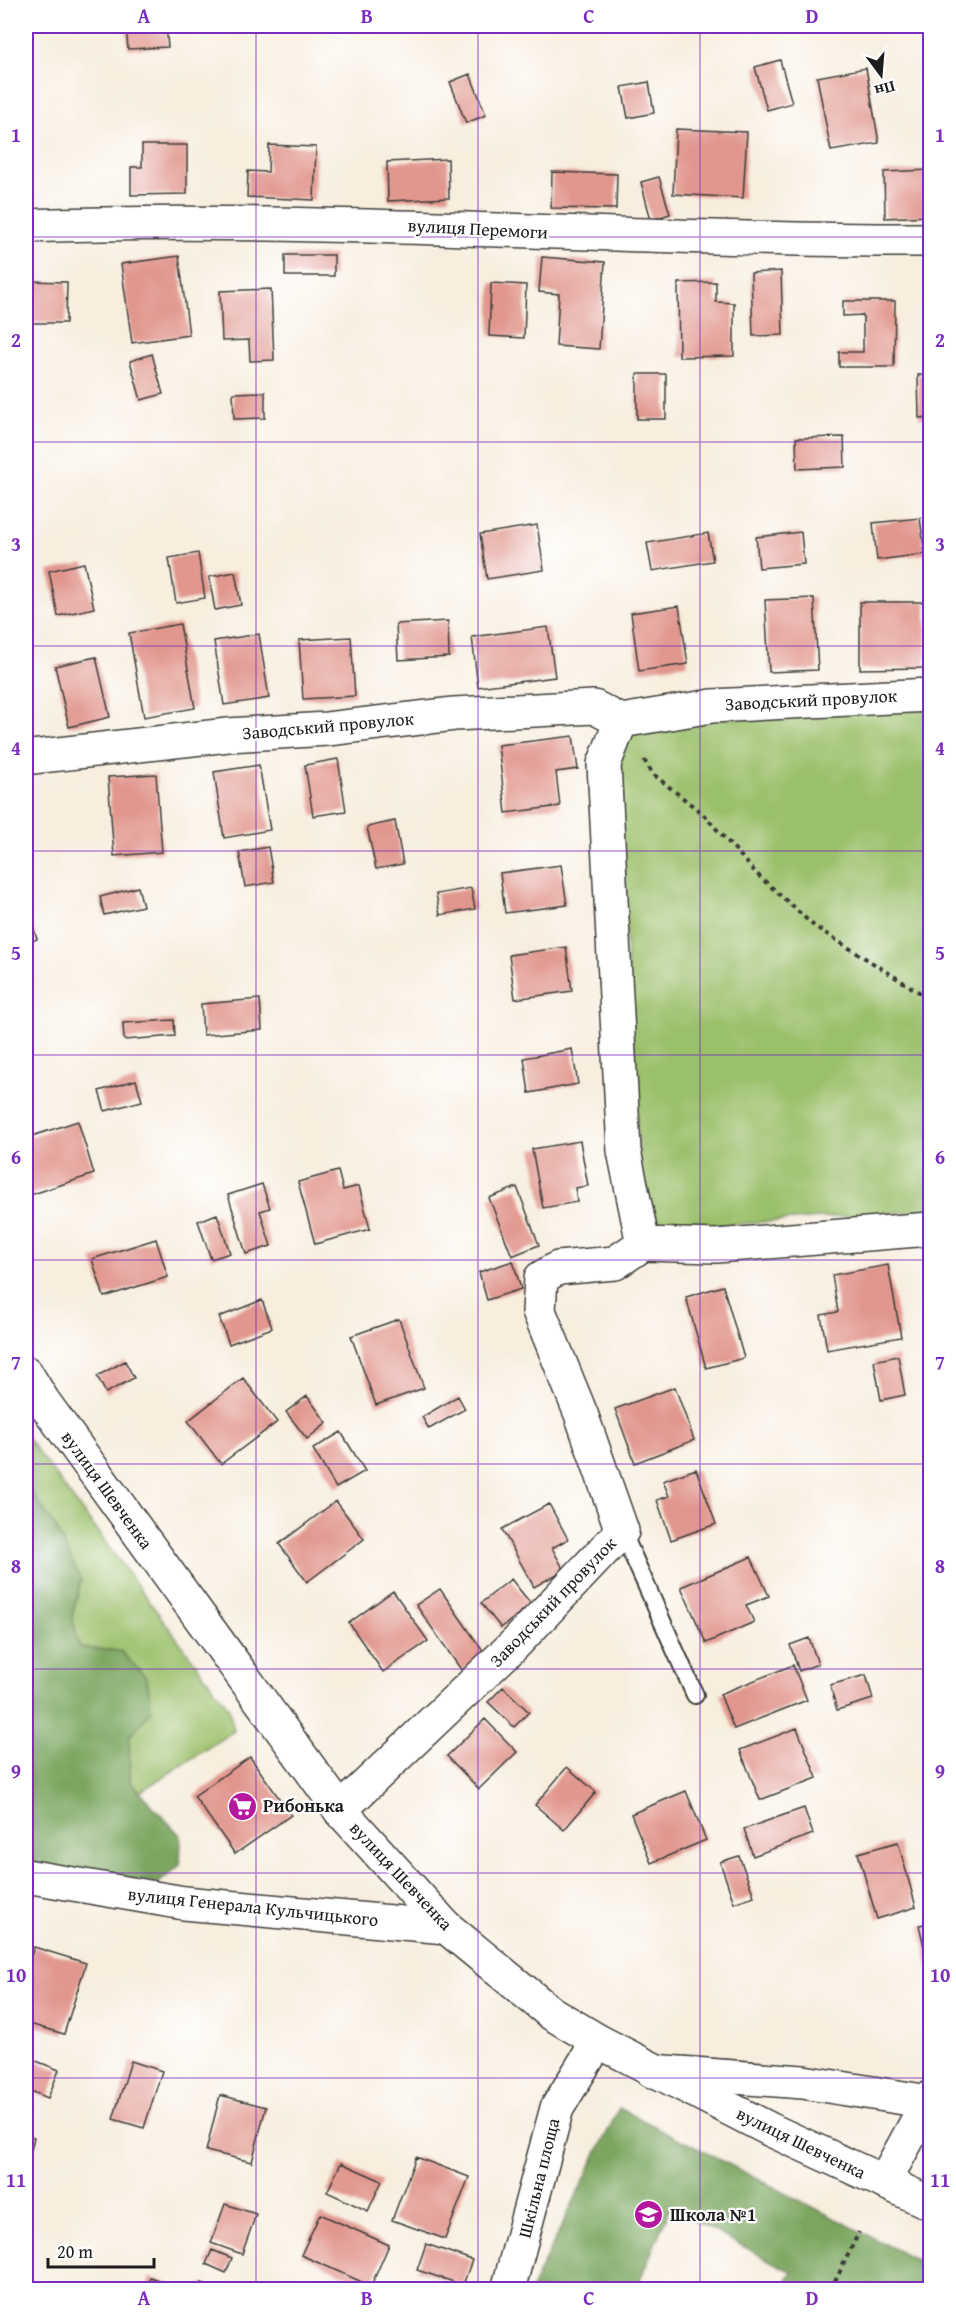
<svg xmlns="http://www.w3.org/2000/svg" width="956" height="2315" font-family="'Gentium Book Plus',serif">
<rect width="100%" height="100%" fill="#fff"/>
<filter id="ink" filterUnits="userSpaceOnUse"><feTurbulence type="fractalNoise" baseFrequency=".0167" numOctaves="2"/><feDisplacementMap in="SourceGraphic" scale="12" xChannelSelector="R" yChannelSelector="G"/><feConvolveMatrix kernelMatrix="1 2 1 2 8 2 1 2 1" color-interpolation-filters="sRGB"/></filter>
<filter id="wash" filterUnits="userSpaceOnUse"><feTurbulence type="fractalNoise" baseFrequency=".008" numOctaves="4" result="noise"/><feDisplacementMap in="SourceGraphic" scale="24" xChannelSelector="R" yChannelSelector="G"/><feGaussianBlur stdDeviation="1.35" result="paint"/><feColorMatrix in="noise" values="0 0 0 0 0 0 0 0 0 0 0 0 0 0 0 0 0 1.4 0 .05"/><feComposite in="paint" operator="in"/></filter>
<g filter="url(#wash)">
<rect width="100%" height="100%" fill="#f7eede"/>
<!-- green -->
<path fill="#9bc06b" stroke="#5c6e44" stroke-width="1.5" d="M930 707V1210L655 1230 640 1174 616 778 628 734 651 723Z
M26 1436 229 1708 234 1731 140 1792 130 1782 129 1737 152 1710 120 1651 80 1648 72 1617 81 1580 31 1492H26Z"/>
<!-- forest -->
<path fill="#7ca65f" stroke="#4c613e" stroke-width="1.5" d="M26 1492H31L56 1528 81 1580 72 1617 80 1648 120 1651 147 1678 152 1710 129 1737 130 1782 181 1836 180 1865 159 1883 26 1868Z
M619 2108 930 2267V2289H782L792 2272 670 2208 636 2289H531Z"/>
<g id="blocks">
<!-- building -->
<path fill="#e1978e" d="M126 26H166L168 47 128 49Z
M786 26H803L788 30Z
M26 42H30L29 66H26Z
M780 60 792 103 767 110 755 67Z
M866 68 879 143 831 151 817 77Z
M470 74 486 115 466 123 450 82Z
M649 82 654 113 628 118 622 87Z
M676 129 747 132 743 198 673 194Z
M142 145H187V194L131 195V167H142Z
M269 145 316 147 314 200 247 197 248 171 268 172Z
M448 159 449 198 388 201 387 162Z
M930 170V216L885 218 884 172Z
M552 172 617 174 616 209 551 208Z
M659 177 670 214 651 220 641 182Z
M285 255H334V276H285Z
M179 256 189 335 132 343 121 264Z
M542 257 605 262 599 349 556 346 559 294 539 292Z
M781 271 783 335 753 336 751 273Z
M26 281 67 282 66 323H26Z
M716 282V302L734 303V356L679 357 678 283Z
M491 283 526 285 524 338 489 336Z
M271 289 274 360 250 361 249 340 222 341 220 291Z
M927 292H930V312H929Z
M843 301H895L894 367H839V352H863V315L843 316Z
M152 354 163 394 141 400 130 361Z
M637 374H666V419H637Z
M930 374V417L919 418 918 375Z
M265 392V418L234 419 233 393Z
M844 437 845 467 797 469 796 438Z
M920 518 925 554 877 560 873 523Z
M537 525 544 570 487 579 480 534Z
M801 532 804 564 759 568 756 537Z
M708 533 713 561 652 571 647 543Z
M198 553 205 598 176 603 169 558Z
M84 563 94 608 58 616 49 571Z
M235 572 241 605 215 610 209 577Z
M814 598 818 670 769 672 765 600Z
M860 602H926V668L860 669Z
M679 606 688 664 639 671 631 613Z
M448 621 449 657 398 660 396 624Z
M180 624 195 708 144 717 129 633Z
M548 627 555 677 478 687 472 637Z
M259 634 269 698 224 705 214 641Z
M351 637 355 696 303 699 299 640Z
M96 657 110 717 69 727 55 666Z
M573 736 578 769 556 772 560 806 506 813 498 745Z
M338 759 346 811 313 816 305 765Z
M259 765 270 830 224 838 214 772Z
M156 774 162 852 114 856 108 777Z
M395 821 403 864 376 869 367 827Z
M268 847 274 882 245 887 239 852Z
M561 865 567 905 505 913 500 873Z
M138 887 143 906 104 915 100 897Z
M471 888 475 909 440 915 436 894Z
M26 905 37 939 26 943Z
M566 947 572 991 515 999 509 955Z
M260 999 262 1030 203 1035 201 1004Z
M174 1020 175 1036 124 1040 123 1023Z
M572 1049 578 1084 529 1093 524 1058Z
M136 1080 142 1101 105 1111 99 1091Z
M78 1121 94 1174 30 1195 26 1181V1138Z
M580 1141 588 1186 575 1188 577 1202 543 1208 532 1149Z
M338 1171 343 1190 359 1186 370 1229 315 1244 298 1182Z
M262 1184 270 1208 260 1211 271 1246 246 1254 228 1195Z
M517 1187 539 1245 512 1256 489 1198Z
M217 1214 230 1253 211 1259 198 1221Z
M156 1239 168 1277 104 1297 92 1259Z
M513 1261 521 1289 487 1300 479 1272Z
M888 1265 901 1337 827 1350 821 1315 838 1312 832 1275Z
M723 1286 744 1358 706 1368 686 1297Z
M262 1300 272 1328 229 1344 219 1317Z
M399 1319 424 1388 376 1405 351 1336Z
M898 1356 905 1395 881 1400 874 1361Z
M125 1361 134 1378 106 1393 97 1376Z
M243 1378 277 1422 221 1464 188 1421Z
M675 1387 694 1440 635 1463 615 1409Z
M307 1396 327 1423 307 1439 286 1412Z
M458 1396 465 1409 429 1429 422 1417Z
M341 1432 365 1471 336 1488 313 1449Z
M696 1469 716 1524 671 1540 657 1500 669 1496 663 1481Z
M336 1501 364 1539 307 1582 279 1544Z
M549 1504 568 1539 552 1548 564 1570 534 1587 502 1529Z
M751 1557 769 1596 746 1605 754 1622 706 1643 681 1587Z
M511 1579 531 1604 501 1628 481 1603Z
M440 1589 485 1654 462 1671 416 1605Z
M393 1591 428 1641 383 1672 349 1623Z
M809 1638 818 1664 799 1671 790 1645Z
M793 1665 807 1700 734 1729 720 1694Z
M866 1675 873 1699 837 1710 830 1685Z
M503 1687 529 1712 514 1727 488 1702Z
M485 1719 517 1752 479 1789 447 1756Z
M797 1728 817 1778 760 1800 740 1750Z
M250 1757 291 1815 235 1854 194 1796Z
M567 1767 596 1792 564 1830 535 1805Z
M686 1791 706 1840 651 1863 631 1814Z
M804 1808 813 1834 753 1856 744 1829Z
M898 1842 916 1907 877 1919 858 1853Z
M739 1856 754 1896 734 1903 720 1862Z
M930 1923V1972L919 1925Z
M34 1947 86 1963 64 2034 26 2023V1974Z
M26 2057 59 2070 48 2098 26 2089Z
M131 2061 162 2071 144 2128 113 2119Z
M220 2095 266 2107 252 2162 206 2151Z
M26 2135 34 2137 26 2174Z
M416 2157 469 2177 445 2239 392 2220Z
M341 2163 382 2181 368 2211 327 2192Z
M225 2204 256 2214 242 2254 211 2243Z
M320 2214 389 2245 371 2286 301 2255Z
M426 2244 472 2260 463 2285 417 2270Z
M212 2250 232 2258 226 2273 206 2264Z
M150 2277 183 2289V2290H145Z
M202 2283 220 2289V2290H199Z"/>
</g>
</g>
<g filter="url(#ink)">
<use href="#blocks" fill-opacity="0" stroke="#3d3c39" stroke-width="1.5"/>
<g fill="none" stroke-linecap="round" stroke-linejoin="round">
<defs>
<path id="service" d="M622 1531 695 1695"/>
<path id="minor" d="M26 226C327 215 629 241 930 240
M32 757 228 735 327 729 454 714 594 707 621 721
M643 1244 624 1151 604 764 621 721 712 706 930 695
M340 1810 516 1643 622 1531 581 1414 539 1311 541 1278 558 1268 615 1263 643 1244 716 1246 930 1229
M26 1876 184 1903 446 1927
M652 2071 803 2082 929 2102
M884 2182 930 2098
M508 2290 557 2108 598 2041"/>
<path id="tertiary" d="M26 1373 43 1401 340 1810 446 1927 551 2013 598 2041 773 2131 930 2203"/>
</defs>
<!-- service casing -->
<use href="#service" stroke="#3d3c39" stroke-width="20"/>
<!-- minor casing -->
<use href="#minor" stroke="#3d3c39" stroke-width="36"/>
<!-- tertiary casing -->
<use href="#tertiary" stroke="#3d3c39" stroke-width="36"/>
<!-- path -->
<path stroke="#3d3c39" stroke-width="4" stroke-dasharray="4.5 4.5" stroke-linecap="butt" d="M644 760 653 774 703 814 757 874 814 926 930 999
M831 2290 859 2232"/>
<!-- service -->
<use href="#service" stroke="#fff" stroke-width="16"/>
<!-- minor -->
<use href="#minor" stroke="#fff" stroke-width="33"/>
<!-- tertiary -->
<use href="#tertiary" stroke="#fff" stroke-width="33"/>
</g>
</g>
<!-- grid -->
<path fill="none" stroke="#7b2cbf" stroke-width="1.5" stroke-opacity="0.55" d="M256 26V2290M478 26V2290M700 26V2290M26 237H930M26 442H930M26 646H930M26 851H930M26 1055H930M26 1260H930M26 1464H930M26 1669H930M26 1873H930M26 2078H930"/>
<!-- icons -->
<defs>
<symbol id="supermarket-disc" viewBox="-11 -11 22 22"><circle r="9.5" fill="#b5179e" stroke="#fff"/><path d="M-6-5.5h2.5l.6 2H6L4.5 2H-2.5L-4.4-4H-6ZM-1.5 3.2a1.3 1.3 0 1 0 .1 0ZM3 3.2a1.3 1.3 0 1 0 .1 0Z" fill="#fff"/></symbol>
<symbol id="school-disc" viewBox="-11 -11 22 22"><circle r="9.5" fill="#b5179e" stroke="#fff"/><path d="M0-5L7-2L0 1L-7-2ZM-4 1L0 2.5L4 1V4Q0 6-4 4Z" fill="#fff"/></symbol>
</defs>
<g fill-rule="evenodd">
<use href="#supermarket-disc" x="226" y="1790" width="33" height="33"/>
<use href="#school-disc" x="632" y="2198" width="33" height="33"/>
</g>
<g text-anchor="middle" stroke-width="4.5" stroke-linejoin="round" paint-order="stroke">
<!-- street labels -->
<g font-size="18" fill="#1c1c1c" stroke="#fff">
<text transform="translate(478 229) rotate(3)" y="6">вулиця Перемоги</text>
<text transform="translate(811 700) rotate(-3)" y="6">Заводський провулок</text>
<text transform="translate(328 726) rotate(-5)" y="6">Заводський провулок</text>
<text transform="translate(107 1490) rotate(54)" y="6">вулиця Шевченка</text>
<text transform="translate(553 1602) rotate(-46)" y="6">Заводський провулок</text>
<text transform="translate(401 1876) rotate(47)" y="6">вулиця Шевченка</text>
<text transform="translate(253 1907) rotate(6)" y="6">вулиця Генерала Кульчицького</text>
<text transform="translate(801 2143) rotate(26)" y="6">вулиця Шевченка</text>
<text transform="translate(539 2178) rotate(-76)" y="6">Шкільна площа</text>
</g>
<!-- poi labels -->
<g font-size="18" font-weight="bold" fill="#1c1c1c" stroke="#fff" text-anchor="start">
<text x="263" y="1812">Рибонька</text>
<text x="670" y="2221">Школа №1</text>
</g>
</g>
<!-- margin -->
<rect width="956" height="2315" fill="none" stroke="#fff" stroke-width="66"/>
<!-- north arrow -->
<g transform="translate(881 75) rotate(164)" stroke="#ffffff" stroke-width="4.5" paint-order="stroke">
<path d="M0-4.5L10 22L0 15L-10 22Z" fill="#1c1c1c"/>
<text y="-9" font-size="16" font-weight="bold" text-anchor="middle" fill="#1c1c1c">Пн</text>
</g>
<!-- scale -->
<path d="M48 2258v9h106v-9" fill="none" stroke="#1c1c1c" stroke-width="3"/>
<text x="57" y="2258" font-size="18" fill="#1c1c1c" stroke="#ffffff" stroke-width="4.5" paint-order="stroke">20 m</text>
<rect x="33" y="33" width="890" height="2249" fill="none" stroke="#7b2cbf" stroke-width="2"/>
<g font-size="20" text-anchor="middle" font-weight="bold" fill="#7b2cbf">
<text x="144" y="23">A</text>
<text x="367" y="23">B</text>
<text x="589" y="23">C</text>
<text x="812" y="23">D</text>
<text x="16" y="142">1</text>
<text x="940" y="142">1</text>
<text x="16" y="347">2</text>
<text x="940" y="347">2</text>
<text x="16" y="551">3</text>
<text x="940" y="551">3</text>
<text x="16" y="755">4</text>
<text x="940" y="755">4</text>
<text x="16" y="960">5</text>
<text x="940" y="960">5</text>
<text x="16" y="1164">6</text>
<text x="940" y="1164">6</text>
<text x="16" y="1369">7</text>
<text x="940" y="1369">7</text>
<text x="16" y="1573">8</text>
<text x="940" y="1573">8</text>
<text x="16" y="1778">9</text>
<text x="940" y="1778">9</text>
<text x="16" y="1982">10</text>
<text x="940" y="1982">10</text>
<text x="16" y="2187">11</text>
<text x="940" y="2187">11</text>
<text x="144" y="2305">A</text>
<text x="367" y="2305">B</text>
<text x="589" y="2305">C</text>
<text x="812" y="2305">D</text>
</g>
</svg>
